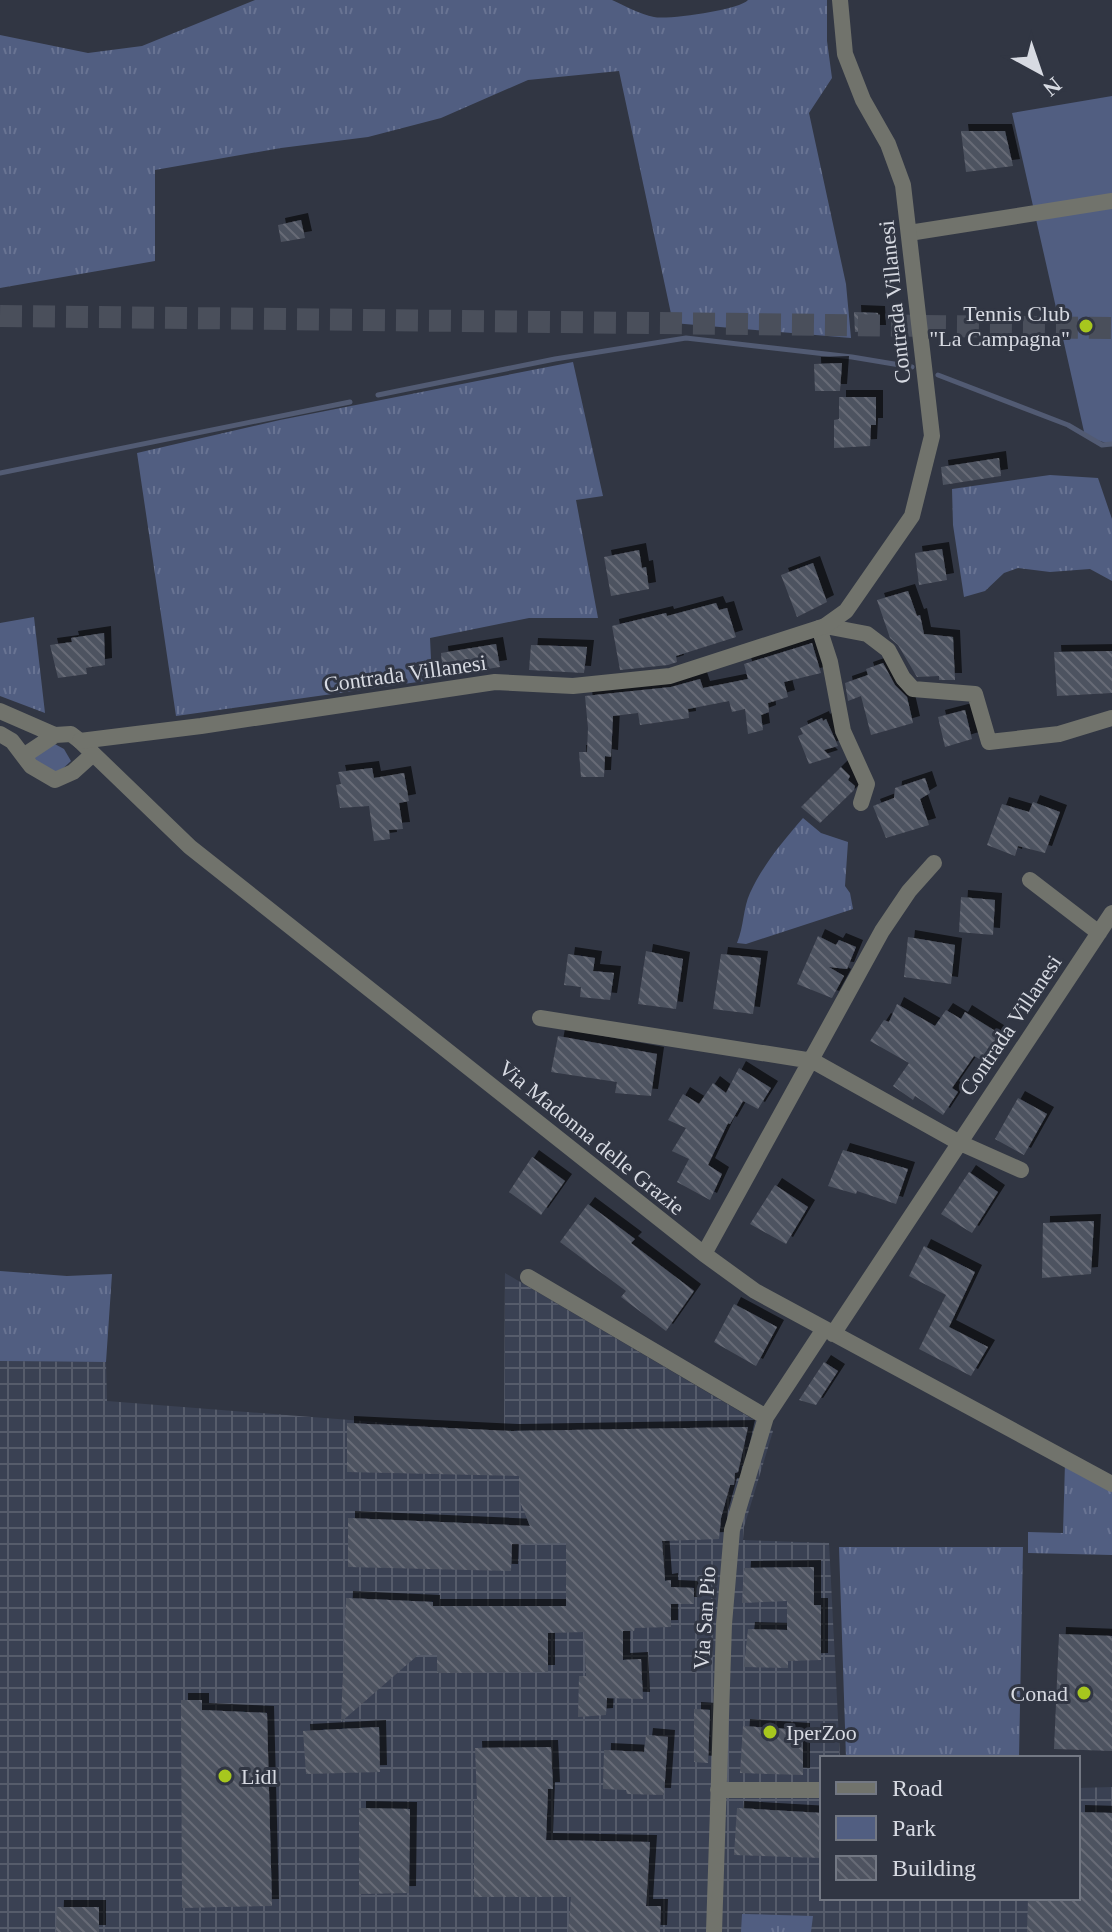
<svg xmlns="http://www.w3.org/2000/svg" width="1112" height="1932" font-family="Georgia,serif">
<defs>
<pattern id="industrial-grid" width="8" height="8" patternUnits="userSpaceOnUse" patternTransform="scale(2)"><rect width="8" height="8" fill="#3a4153"/><path d="M0 4h8M4 0v8" fill="none" stroke="#565c6b"/></pattern>
<pattern id="grass-tufts" width="24" height="20" patternUnits="userSpaceOnUse" patternTransform="scale(2)"><rect width="24" height="20" fill="#515e81"/><path d="M3 7l-1-3M5 7V3M7 7l1-3M15 17l-1-3M17 17v-4M19 17l1-3" fill="none" stroke="#697493"/></pattern>
<pattern id="building-back-hatch" width="6" height="6" patternUnits="userSpaceOnUse" patternTransform="scale(2)"><rect width="6" height="6" fill="#4e5360"/><path d="M-1 5l2 2M0 0l6 6M5-1l2 2" fill="none" stroke="#676b76"/></pattern>
<filter id="shadow"><feDropShadow dx="7" dy="-7" stdDeviation="0" flood-color="#0009"/></filter>
</defs>
<rect width="100%" height="100%" fill="#313643"/>
<!-- industrial -->
<path fill="url(#industrial-grid)" d="M505 1273 773 1431 744 1527 743 1540 829 1543 840 1758H822V1898H1078V1788L1112 1787V1932H0V1361L106 1362 107 1401 504 1432Z"/>
<!-- grass -->
<path fill="url(#grass-tufts)" d="M255 0H612C625 6 640 14 654 17 668 20 739 10 748 0H827V41L832 78 809 113 846 284 851 338 673 323 619 71 528 80 441 118 368 137 281 148 155 170V261L0 288V35L88 53 142 46Z
M573 362 603 496 576 500 598 618H529L430 638 432 680 176 716 137 453 280 420Z
M1050 475 1098 478 1112 519V581L1090 569 1050 572 1018 568 1004 573 985 591 964 597 953 525 952 489Z
M34 617 45 713 0 696V623Z
M803 818 821 833 848 842 845 886 850 893 853 909 746 944 737 943C744 926 743 908 750 893 763 865 783 841 803 818Z
M0 1271 67 1276 112 1274 106 1362 0 1361Z
M1065 1463 1112 1489V1555L1028 1553V1532L1063 1533Z
M839 1547H1023L1019 1758H846Z
M742 1914 813 1916 811 1932H741Z"/>
<!-- green -->
<path fill="#515e81" d="M1112 96V445L1085 436 1012 113Z
M53 743 64 749 71 761 57 774 34 760 35 754Z"/>
<g fill="none" stroke-linecap="round" stroke-linejoin="round">
<!-- stream -->
<path stroke="#525b73" stroke-width="5" d="M938 375 1068 425 1102 445 1112 444
M378 395 555 359 686 338 852 357 912 367
M0 473 350 402"/>
</g>
<!-- building -->
<path fill="url(#building-back-hatch)" filter="url(#shadow)" d="M961 131H1005L1013 166 966 172Z
M301 220 305 238 281 242 278 225Z
M854 312 878 313 879 332H855Z
M842 363 840 391H815L814 364Z
M839 397H876V425H871L870 446 834 448V420L839 419Z
M999 458 1001 476 943 485 941 467Z
M942 549 947 580 919 585 915 553Z
M639 550 642 568 646 567 649 589 611 596 604 557Z
M813 563 827 602 797 617 781 575Z
M908 591 917 616 920 615 924 634 953 637 955 680H939V676L917 677 898 645 890 638 877 600Z
M716 603 719 610 727 608 736 637 676 656 677 662 668 665 620 670 612 626 666 613 667 616Z
M104 633 105 665 86 668 87 674 58 678 50 645 72 642 71 638Z
M812 643 821 673 784 682 788 697 768 703 769 712 761 715 763 730 748 734 745 709 732 712 729 701 688 709 689 718 640 725 638 713 613 716 611 757 605 756 604 777H581L579 752H587L588 728 585 696 671 687 700 679 703 688 748 679 744 664Z
M496 644 500 667 443 676 441 653Z
M531 645 587 647 584 673 529 670Z
M1112 651V693L1057 696 1054 652Z
M883 663 895 685 907 697 913 723 871 735 861 696 848 701 845 683 868 675 866 669Z
M965 710 972 739 945 747 938 717Z
M822 718 823 721 826 719 838 746 824 750 831 757 809 764 798 736 803 734 800 728Z
M841 767 850 776 848 780 855 786 854 790 820 823 801 807Z
M372 768 374 778 404 773 409 801 399 803 403 829 389 830 390 839 374 841 369 806 340 808 336 785 341 784 338 772Z
M925 778 930 793 920 799 929 825 886 838 873 806 894 798 895 788Z
M1033 802 1060 812 1045 853 1018 846 1015 856 987 845 1002 804 1029 812Z
M961 897 995 900 993 935 959 932Z
M818 936 836 945 839 940 856 947 847 969 829 967 844 976 832 998 797 984Z
M908 937 955 945 951 984 904 977Z
M646 951 683 959 676 1009 638 1004Z
M568 954 595 958 593 971 614 973 610 1000 580 997 581 987 564 985Z
M721 954 761 958 753 1014 713 1009Z
M897 1004 935 1026 946 1010 961 1019 965 1012 1000 1034 983 1061 974 1056 952 1088 958 1092 943 1115 915 1096 913 1100 893 1086 909 1063 870 1041 884 1020 889 1022Z
M558 1036 657 1054 651 1096 615 1093 617 1082 551 1072Z
M739 1068 771 1088 758 1109 743 1101 730 1124 728 1123 708 1165 722 1174 710 1200 677 1182 689 1159 672 1151 686 1128 668 1120 683 1094 699 1104 713 1083 726 1093Z
M1018 1098 1047 1114 1024 1155 995 1139Z
M843 1150 908 1169 896 1204 857 1191 856 1194 828 1186Z
M532 1157 565 1181 541 1215 509 1192Z
M969 1172 998 1192 972 1233 941 1214Z
M775 1185 808 1207 786 1244 750 1224Z
M588 1204 635 1239 631 1243 694 1291 666 1331 621 1297 626 1291 560 1242Z
M1094 1221 1091 1274 1042 1278 1043 1223Z
M924 1246 975 1272 949 1327 988 1347 971 1376 919 1349 946 1295 909 1276Z
M734 1304 777 1327 756 1366 714 1342Z
M824 1362 838 1371 816 1405 799 1400Z
M347 1423 512 1431 748 1427 738 1472 735 1473 734 1485H730L721 1518 719 1539 662 1541 665 1581 671 1580V1587L694 1588V1604H671V1627L635 1628 634 1631H623V1660L641 1659 643 1699 607 1698 606 1715 578 1717 579 1676H586L584 1632 548 1633V1672L437 1673V1655H418L341 1722 346 1598 433 1602V1606H566V1543L512 1544 511 1571 348 1567V1518L530 1526 520 1502 519 1476 347 1472Z
M814 1567V1605H821V1660L788 1661V1668L744 1667 748 1629 787 1630V1601L742 1603 744 1568Z
M1059 1634 1112 1636V1751L1054 1749Z
M181 1700H202V1710L267 1713 272 1906 182 1908Z
M694 1709 710 1710 708 1763 694 1762Z
M743 1726 803 1730V1775L740 1773Z
M379 1727 380 1772 306 1774 303 1731Z
M646 1735 668 1737 664 1795 627 1794 626 1790 603 1789 604 1750 644 1752Z
M551 1747 553 1789H548L546 1840 650 1842 646 1906H661L660 1932H568L571 1897H474V1800H477L475 1748Z
M359 1808 410 1809 409 1893 359 1894Z
M737 1808 822 1813V1858L734 1855Z
M1078 1812 1112 1813V1932H1027L1028 1898H1078Z
M57 1907H99V1932H56Z"/>
<g fill="none" stroke-linecap="round" stroke-linejoin="round">
<!-- trunk-tunnel -->
<path stroke="#4a4f5b" stroke-width="22" stroke-dasharray="22 11" stroke-linecap="butt" d="M0 316 1112 328"/>
<!-- minor -->
<path stroke="#71736c" stroke-width="16" d="M909 233 1112 201
M825 626 867 634 888 650 903 678 913 689 975 694 989 742 1059 734 1112 718
M819 628 830 662 843 731 867 784 861 803
M0 711 55 735 71 734 80 741 190 847 704 1254 755 1291 1112 1484
M0 734 12 741 31 766 55 780 73 772 93 754
M25 755 55 735
M1030 880 1099 933
M540 1018 813 1061 958 1142 1021 1170
M704 1254 882 931 909 891 934 863
M528 1277 766 1417
M833 1334 1112 913
M718 1790H822
M714 1932 724 1624 732 1530 766 1417 824 1329"/>
<!-- tertiary -->
<path stroke="#71736c" stroke-width="16" d="M80 741 201 726 495 682 573 686 670 676 825 626 846 611 912 516 932 436 903 185 888 144 863 100 845 54 840 0"/>
</g>
<!-- markers -->
<g fill="#a7c71e" stroke="#313643" stroke-width="3">
<circle cx="1086" cy="326" r="8"/>
<circle cx="1084" cy="1693" r="8"/>
<circle cx="770" cy="1732" r="8"/>
<circle cx="225" cy="1776" r="8"/>
</g>
<g text-anchor="middle" stroke-width="6" stroke-linejoin="round" paint-order="stroke">
<!-- street labels -->
<g font-size="22" fill="#d7dae2" stroke="#313643">
<text transform="translate(894 302) rotate(-96)" y="8">Contrada Villanesi</text>
<text transform="translate(405 673) rotate(-8)" y="8">Contrada Villanesi</text>
<text transform="translate(1010 1025) rotate(-56)" y="8">Contrada Villanesi</text>
<text transform="translate(592 1137) rotate(39)" y="8">Via Madonna delle Grazie</text>
<text transform="translate(704 1618) rotate(-86)" y="8">Via San Pio</text>
</g>
<!-- poi labels -->
<g font-size="22" fill="#d7dae2" stroke="#313643" text-anchor="end">
<text x="1070" y="321">Tennis Club<tspan x="1070" dy="25">"La Campagna"</tspan></text>
<text x="1068" y="1701">Conad</text>
<text x="786" y="1740" text-anchor="start">IperZoo</text>
<text x="241" y="1784" text-anchor="start">Lidl</text>
</g>
</g>
<!-- legend -->
<rect x="820" y="1756" width="260" height="144" fill="#313643" stroke="#737883" stroke-width="2"/>
<rect x="836" y="1782" width="40" height="12" fill="#71736c" stroke="#737883" stroke-width="2"/>
<text x="892" y="1796" font-size="24" fill="#d7dae2">Road</text>
<rect x="836" y="1816" width="40" height="24" fill="#515e81" stroke="#737883" stroke-width="2"/>
<text x="892" y="1836" font-size="24" fill="#d7dae2">Park</text>
<rect x="836" y="1856" width="40" height="24" fill="url(#building-back-hatch)" stroke="#737883" stroke-width="2"/>
<text x="892" y="1876" font-size="24" fill="#d7dae2">Building</text>
<!-- north arrow -->
<g transform="translate(1040 72) rotate(140)" stroke="#313643" stroke-width="6" paint-order="stroke">
<path d="M0-6L14 30L0 20L-14 30Z" fill="#d7dae2"/>
<text y="-12" font-size="22" font-weight="bold" text-anchor="middle" fill="#d7dae2">N</text>
</g>
</svg>
